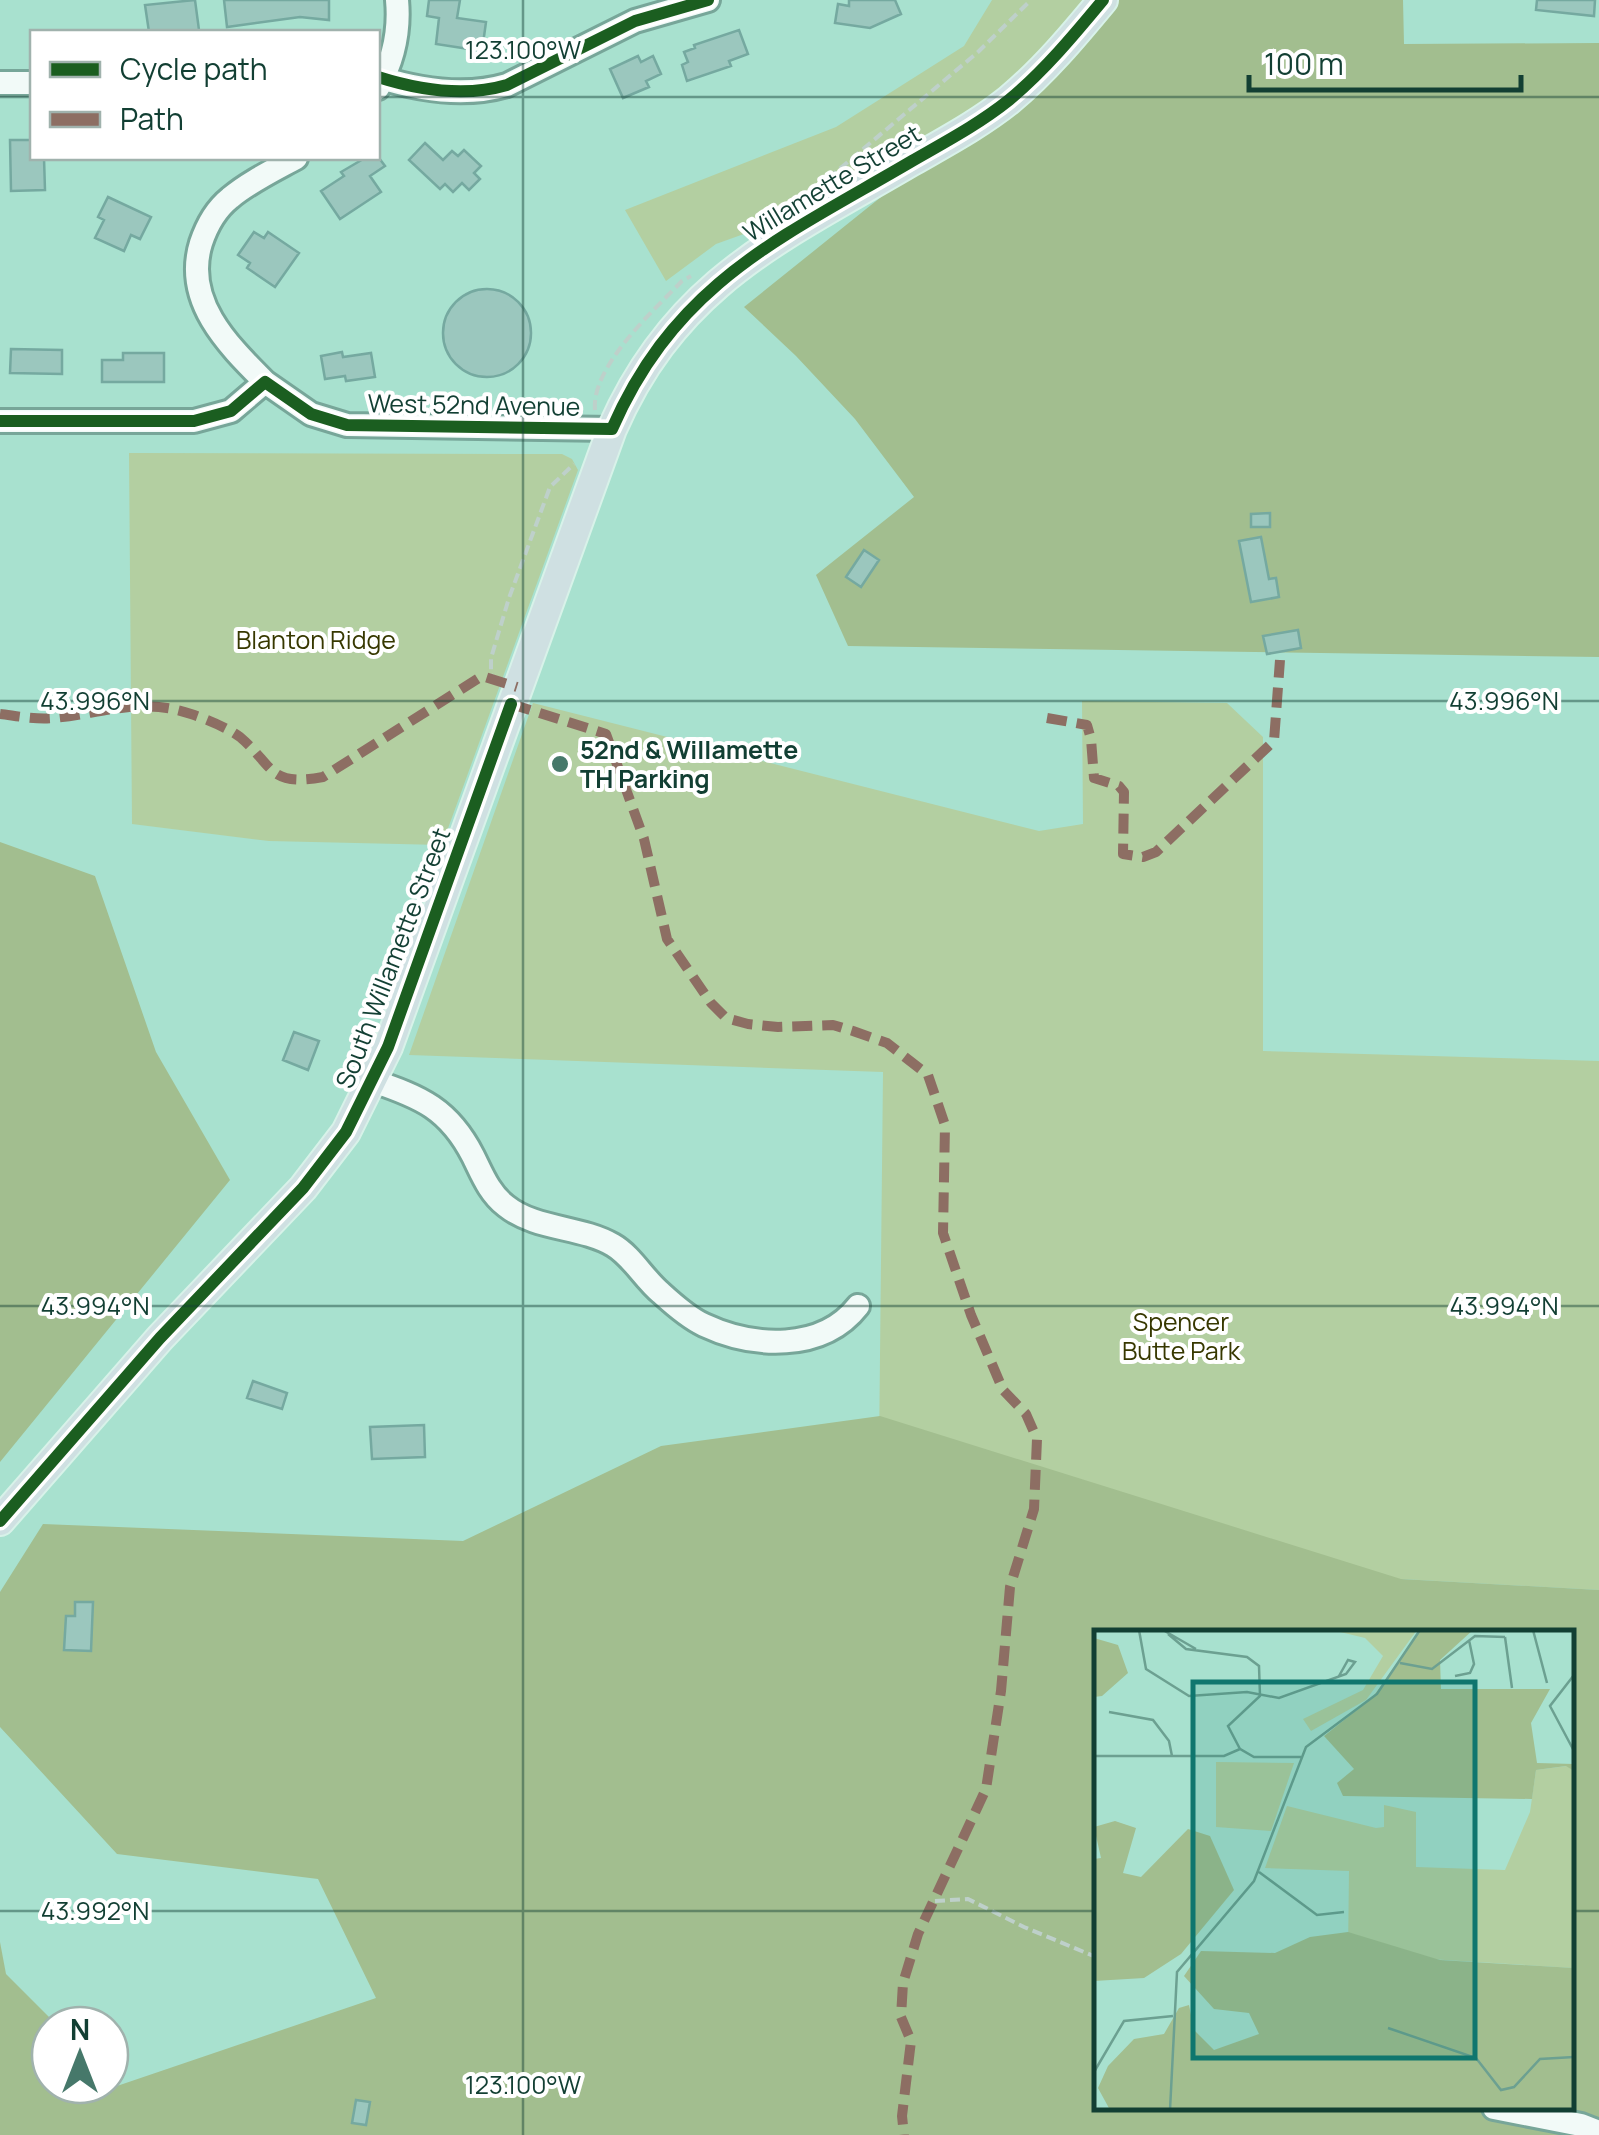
<svg xmlns="http://www.w3.org/2000/svg" width="1599" height="2135" font-family="Manrope,sans-serif">
<rect width="100%" height="100%" fill="#a8e1cf"/>
<!-- green -->
<path fill="#b3cfa1" d="M992 0H1087L1044 54 982 103 800 214 716 244 666 281 625 210 836 127 964 46Z
M129 453 562 454 572 459 578 470 442 845 269 841 132 824Z
M1082 701 1227 703 1263 737V1051L1599 1061V1590L1402 1579 1096 1632 878 1547 883 1072 409 1055 533 703 1039 831 1083 824Z"/>
<!-- forest -->
<path fill="#a2be8f" fill-rule="evenodd" d="M1099 0H1403L1404 44 1599 43V657L848 646 816 575 914 497 855 419 796 356 744 307 962 132Z
M0 842 95 876 156 1052 230 1180 0 1462Z
M880 1416 1401 1579 1599 1590V2135H0V1942L6 1974 57 2025H50V2085H110V2079L117 2086 376 1998 318 1879 117 1854 0 1727V1592L43 1524 463 1541 661 1446ZM1096 1632H1572V2108H1096Z"/>
<!-- building -->
<path fill="#9bc7be" stroke="#75a9a0" stroke-width="2.5" d="M195 0 199 30 149 32 145 5Z
M224 0H329V20L300 17 227 27Z
M429 0H460L457 18 486 22 482 51 436 44 439 18 427 16Z
M849 0H895L901 14 870 28 835 23 838 4 849 6Z
M1537 0H1595L1594 16 1536 10Z
M739 30 748 54 729 61 731 66 687 81 682 65 688 62 684 52 695 48 694 45Z
M638 56 641 62 653 56 661 74 646 81 649 87 623 98 610 69Z
M10 140H32V158H44L45 190 11 191Z
M425 143 443 160 452 151 458 156 464 150 481 166 474 173 480 179 469 190 462 183 453 192 445 184 440 189 409 160Z
M365 158H379L385 166 370 176 381 192 340 219 321 191 344 176 341 172Z
M108 197 151 217 140 239 131 235 124 251 95 238 104 220 98 217Z
M254 232 264 238 268 232 299 253 275 287 247 268 250 263 238 255Z
M443 333a44 44 0 1 1 88 0a44 44 0 1 1-88 0Z
M11 349 62 350V374L10 373Z
M342 352 343 357 371 353 375 377 346 381 345 376 325 379 321 356Z
M123 353H164V382H102V360H123Z
M1270 513V527H1251V514Z
M1261 537 1269 579 1276 578 1279 597 1251 602 1239 541Z
M864 550 879 560 861 587 846 577Z
M1298 630 1301 648 1267 654 1263 636Z
M294 1032 319 1041 308 1070 283 1060Z
M253 1381 287 1393 282 1409 247 1398Z
M424 1425 425 1457 372 1459 370 1427Z
M75 1602H93L91 1651 64 1650 66 1616H75Z
M356 2100 370 2102 366 2125 352 2123Z"/>
<g fill="none" stroke-linecap="round" stroke-linejoin="round">
<defs>
<path id="minor" d="M378 77C419 90 466 97 507 85L635 21 708 0
M0 83H32
M378 88C393 61 400 32 397 0
M265 382C228 345 183 301 201 243 207 225 215 210 230 198 249 182 274 170 296 158
M0 421H194L231 411 265 382 311 414 347 425 612 429
M373 1081C421 1097 449 1109 473 1156 482 1174 489 1193 506 1206 536 1230 580 1226 613 1245 632 1256 644 1279 661 1293 673 1304 689 1318 704 1325 753 1348 822 1352 858 1306
M1494 2108 1581 2125 1599 2132"/>
<path id="major" d="M0 1521 160 1338 303 1188 346 1132 388 1047 612 429C677 281 781 238 912 161 945 142 979 124 1009 100 1044 71 1074 35 1103 0"/>
</defs>
<!-- minor casing -->
<use href="#minor" stroke="#77a699" stroke-width="28"/>
<!-- major casing -->
<use href="#major" stroke="#d8f2e9" stroke-width="32"/>
<!-- path -->
<path stroke="#bed0ca" stroke-width="4" stroke-dasharray="10 5" stroke-linecap="butt" d="M817 188 978 52 1031 0
M595 410C591 367 653 311 682 281L691 276
M498 681 491 675V658L509 598 550 487 574 464
M935 1901 968 1899 1024 1927 1096 1957"/>
<!-- minor -->
<use href="#minor" stroke="#f2faf8" stroke-width="22"/>
<!-- major -->
<use href="#major" stroke="#cfe0e2" stroke-width="28"/>
<!-- quiet -->
<path stroke="#8d6e63" stroke-width="10" stroke-dasharray="20 10" stroke-linecap="butt" d="M511 704 606 734 644 839 667 939 711 1003 726 1018 748 1024 778 1027 833 1025 853 1031 887 1043 928 1075 945 1125 943 1233 971 1315 1003 1390 1026 1414 1037 1439 1034 1509 1010 1587 1001 1691 986 1789 918 1934 903 1983 901 2017 911 2041 902 2116 904 2135
M0 714C17 716 37 720 54 718 103 713 142 697 191 714 206 719 228 728 240 737 274 766 268 787 323 777L482 676 517 687
M1047 718 1087 725 1091 739 1094 778 1119 786 1124 792 1123 854 1143 857 1156 852 1274 741 1280 660"/>
<defs>
<path id="cycleway" d="M378 77C419 90 466 97 507 85L635 21 708 0
M0 421H194L231 411 265 382 311 414 347 425 612 429C677 281 781 238 912 161 945 142 979 124 1009 100 1044 71 1074 35 1103 0
M0 1521 160 1338 303 1188 346 1132 388 1047 511 704"/>
</defs>
<!-- cycleway casing -->
<use href="#cycleway" stroke="#fff" stroke-width="19"/>
<!-- cycleway -->
<use href="#cycleway" stroke="#1b5e20" stroke-width="12"/>
</g>
<!-- ticks -->
<path fill="none" stroke="#123f33" stroke-width="2.5" stroke-opacity="0.45" d="M523 0V2135M0 97H32M378 97H1599M0 701H1599M0 1306H1599M0 1911H1096M1572 1911H1599"/>
<!-- markers -->
<circle fill="#46786a" stroke="#fff" stroke-width="4" cx="560" cy="764" r="10"/>
<g text-anchor="middle" stroke-width="8" stroke-linejoin="round" paint-order="stroke">
<!-- street labels -->
<g font-size="25" fill="#123f33" stroke="#fff">
<text transform="translate(832 183) rotate(-31)" y="9">Willamette Street</text>
<text transform="translate(474 405) rotate(1)" y="9">West 52nd Avenue</text>
<text transform="translate(393 958) rotate(-69)" y="9">South Willamette Street</text>
</g>
<!-- park labels -->
<g font-size="25" fill="#373800" stroke="#fff">
<text x="316" y="649">Blanton Ridge</text>
<text x="1181" y="1331">Spencer<tspan x="1181" dy="29">Butte Park</tspan></text>
</g>
<!-- poi labels -->
<g font-size="25" font-weight="bold" fill="#123f33" stroke="#fff" text-anchor="start">
<text x="580" y="759">52nd &amp; Willamette<tspan x="580" dy="29">TH Parking</tspan></text>
</g>
</g>
<!-- overview -->
<g transform="translate(1094 1630)">
<rect width="480" height="480" fill="#a8e1cf"/>
<path d="M238 0H323L272 70 217 101 209 89 269 60 289 26 271 8ZM122 132 200 133 177 201 122 197ZM473 136 480 141V338L254 324 255 241 171 238 193 176 282 198 290 197V175L322 182V237L411 240 436 182 442 140Z" fill="#b3cfa1"/>
<path d="M326 0H379L346 30 347 59H456L437 93 443 133 480 134V141L472 136 442 140 438 169 249 166 243 153 260 139 230 106 279 67ZM0 8 24 15 34 43 8 66 0 67ZM21 191 42 198 29 243 47 247 94 199 116 206 140 260 87 324 50 348 0 351V229L7 228 0 197ZM254 302 346 330 480 338V480H16L4 458 14 436 40 409 70 404 85 378 95 375 100 400 120 420 165 404 155 383 120 379 90 346 107 321 181 323 216 307Z" fill="#a2be8f"/>
<path fill="none" stroke="#6ca091" stroke-width="2.5" d="M45 0 52 39 95 66 153 62 185 68 252 44 261 32 254 30 245 46M69 0 102 19M439 0 453 53M74 4 92 19 153 27 165 36 166 66 134 96 146 119M411 7 418 58M306 33 338 39 381 6 411 7M480 45 456 76 480 121M361 46 376 43 380 34 375 10M15 82 59 90 75 111 78 126M0 126H130L146 119 160 127H207M165 242 223 285 250 282M294 398 382 428 407 460 420 457 446 429 480 427M0 442 30 391 79 386M76 480 83 342 160 251 212 117 283 64 326 0"/>
<path fill="#0f766e" fill-opacity="0.15" stroke="#0f766e" stroke-width="5" d="M99 52H381V428H99Z"/>
<rect width="480" height="480" fill="none" stroke="#123f33" stroke-width="5"/>
</g>
<g font-size="25" text-anchor="middle" fill="#123f33" stroke="#fff" stroke-width="8" stroke-linejoin="round" paint-order="stroke">
<text x="523" y="59">123.100°W</text>
<text x="95" y="710">43.996°N</text>
<text x="1504" y="710">43.996°N</text>
<text x="95" y="1315">43.994°N</text>
<text x="1504" y="1315">43.994°N</text>
<text x="95" y="1920">43.992°N</text>
<text x="523" y="2094">123.100°W</text>
</g>
<!-- legend -->
<rect x="30" y="30" width="350" height="130" fill="#ffffff" stroke="#a0b2ad" stroke-width="2.5"/>
<rect x="50" y="62" width="50" height="15" fill="#1b5e20" stroke="#a0b2ad" stroke-width="2.5"/>
<text x="120" y="80" font-size="30" fill="#123f33">Cycle path</text>
<rect x="50" y="112" width="50" height="15" fill="#8d6e63" stroke="#a0b2ad" stroke-width="2.5"/>
<text x="120" y="130" font-size="30" fill="#123f33">Path</text>
<!-- north arrow -->
<g transform="translate(80 2055)"><circle r="48" fill="#ffffff" stroke="#a0b2ad" stroke-width="2.5"/>
<path d="M0-8L18 38L0 25L-18 38Z" fill="#46786a"/>
<text y="-15" font-size="28" font-weight="bold" text-anchor="middle" fill="#123f33">N</text>
</g>
<!-- scale -->
<path d="M1249 75v15h272v-15" fill="none" stroke="#123f33" stroke-width="5"/>
<text x="1264" y="75" font-size="30" fill="#123f33" stroke="#ffffff" stroke-width="8" paint-order="stroke">100 m</text>
</svg>
